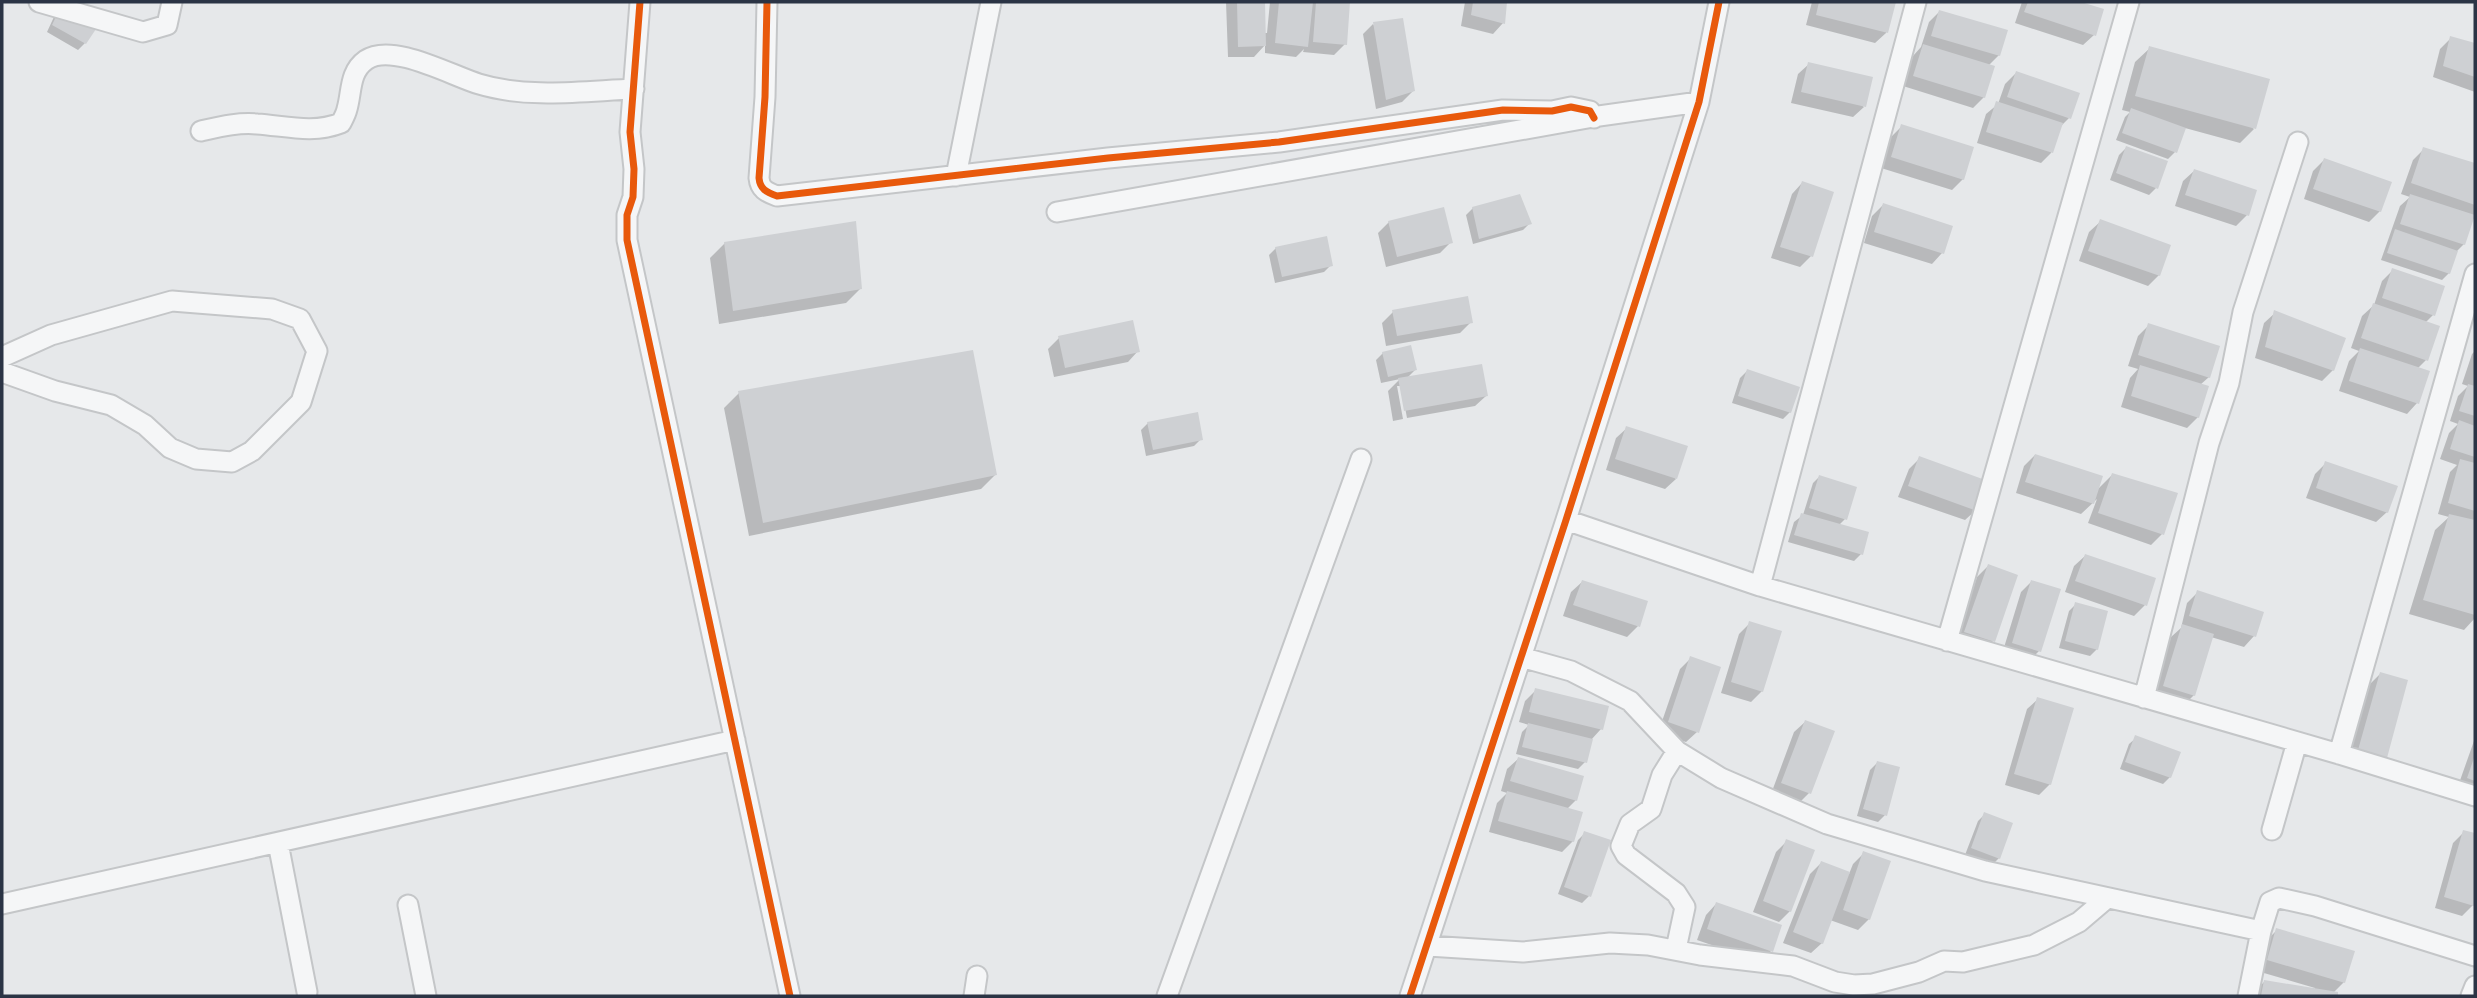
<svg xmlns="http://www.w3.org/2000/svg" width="2477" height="998" font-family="Jost,sans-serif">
<rect width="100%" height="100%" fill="#e6e8ea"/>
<!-- shadow -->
<path fill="#0003" d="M1226 2H1264V33H1267L1270 2H1348L1345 44 1334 55 1303 52 1304 49 1296 57 1265 53V45L1254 57H1228Z
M1465 2H1506L1503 23 1493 34 1461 26Z
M1812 2H1894L1886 33 1875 43 1806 25Z
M2022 2H2075L2102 10 2094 35 2083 45 2015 23Z
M59 6 85 43 78 50 47 32Z
M1939 12 1999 55 1988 66 1984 97 1973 108 1903 86 1913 56 1921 47 1929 22Z
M1373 24 1413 91 1402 102 1376 109 1363 34Z
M2451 38 2475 45V92L2433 77 2440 49Z
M2150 48 2254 129 2240 143 2185 128 2175 152 2168 159 2116 140 2125 117 2130 112 2122 110 2135 62Z
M1809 64 1864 107 1853 117 1791 103 1798 74Z
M2016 73 2069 118 2059 128 2051 153 2041 163 1977 143 1986 114 1998 104 2005 84Z
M1902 126 1963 179 1952 190 1881 168 1891 137Z
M2126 148 2156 188 2149 195 2110 180 2119 155Z
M2424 149 2475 164V219L2472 218 2464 244 2456 252 2449 273 2442 280 2381 260 2400 206 2410 197 2401 194 2413 160Z
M2324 160 2380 211 2369 222 2304 199 2313 171Z
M2194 171 2247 215 2236 226 2175 206 2183 181Z
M1802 183 1832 193 1811 256 1800 267 1771 258 1792 194Z
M1883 205 1942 253 1932 264 1864 243 1872 216Z
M1473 208 1530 223 1523 230 1473 244 1466 215Z
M1389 222 1451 242 1440 253 1386 267 1378 233Z
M2100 222 2159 275 2148 286 2079 261 2089 232Z
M725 243 860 289 846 303 719 324 710 258Z
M1276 248 1331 265 1324 272 1275 283 1269 255Z
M2393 270 2443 287 2433 315 2425 323 2426 360 2417 369V403L2407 414 2339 391 2349 361 2359 351 2351 348 2362 316 2374 305 2382 281Z
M1393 312 1471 322 1460 333 1386 346 1382 323Z
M2275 313 2333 370 2322 381 2255 358 2264 323Z
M2149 325 2209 377 2200 385 2198 417 2187 428 2121 407 2130 378 2138 369 2128 366 2138 336Z
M1059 338 1138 351 1128 362 1054 377 1048 349Z
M2475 351V618L2464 630 2409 614 2435 530 2449 517 2438 514 2450 472 2457 465 2440 459 2449 433 2458 424 2450 421 2458 396 2468 386 2462 384 2472 354Z
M1383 353 1415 370 1406 379 1486 396 1475 406 1407 418 1401 386H1397L1403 419 1393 421 1388 391 1400 379 1381 383 1376 360Z
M1747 371 1790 412 1783 419 1732 403 1740 378Z
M739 393 996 474 981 489 749 536 724 408Z
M1148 423 1201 439 1194 446 1146 456 1141 430Z
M1627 428 1676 479 1665 489 1606 470 1616 438Z
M2035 455 2096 491 2112 475 2162 534 2151 545 2088 523 2097 499 2081 514 2016 493 2024 466Z
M1920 458 1976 510 1965 520 1898 497 1909 469Z
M2326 463 2387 512 2376 522 2306 498 2315 474Z
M1820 476 1845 519 1838 526 1861 554 1854 561 1788 542 1794 522 1803 515 1813 483Z
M2085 556 2145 605 2134 616 2065 592 2074 566Z
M1988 566 1993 641 1982 652 1955 643 1977 577Z
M2032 581 2039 651 2028 662 2002 654 2021 592Z
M1582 582 1638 626 1627 637 1563 616 1571 592Z
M2198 592 2254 636 2244 647 2211 637 2194 695 2183 706 2153 696 2171 637 2181 628 2187 603Z
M2076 604 2097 649 2090 656 2059 648 2069 611Z
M1750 623 1762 691 1751 702 1721 693 1739 634Z
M1691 658 1697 732 1686 742 1658 733 1680 669Z
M2380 674 2385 757 2374 768 2348 761 2370 684Z
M1536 690 1601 729 1591 740 1585 762 1578 769 1516 754 1522 732 1529 725 1519 722 1525 701Z
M2038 699 2050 784 2039 795 2005 785 2027 709Z
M1805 722 1832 732 1809 793 1798 804 1771 794 1794 732Z
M2136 738 2170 777 2163 784 2120 769 2129 744Z
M2475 738V796L2457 789Z
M1518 759 1576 800 1567 809 1573 841 1562 852 1489 832 1497 803 1507 793 1501 791 1507 769Z
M1877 763 1885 815 1878 822 1857 816 1870 770Z
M1985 814 1999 858 1992 865 1965 855 1978 821Z
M2464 832 2475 835V895L2473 905 2462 916 2435 908 2453 843Z
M1585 833 1589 896 1582 903 1558 894 1578 840Z
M1787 841 1790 911 1779 922 1753 912 1776 852Z
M1864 853 1869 919 1858 930 1830 920 1822 943 1811 953 1783 943 1810 874 1821 863 1849 874 1853 864Z
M1716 904 1771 951 1761 962 1697 940 1706 915Z
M2277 930 2344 982 2333 993 2336 994V996H2253V993L2264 982 2314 990 2315 988 2257 971 2266 941Z"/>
<!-- building -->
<path fill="#ced0d3" d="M63 2H74L102 20 86 44 52 25Z
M1237 2H1265L1266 46 1238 47Z
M1279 2H1313L1308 47 1275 43Z
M1316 2H1350L1347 45 1313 42Z
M1473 2H1507L1505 24 1471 15Z
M1819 2H1896L1888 33 1816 15Z
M2028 2H2081L2104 9 2096 36 2024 12Z
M1939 10 2008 30 2000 56 1931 36Z
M1403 18 1415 91 1386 100 1373 22Z
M2450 36 2475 43V77L2443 66Z
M1923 44 1995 66 1985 98 1913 76Z
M2149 46 2270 79 2256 129 2135 96Z
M1808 62 1873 77 1866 107 1801 92Z
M2016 71 2080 93 2071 119 2007 97Z
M1996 101 2063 123 2053 153 1986 132Z
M2131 108 2186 128 2177 153 2122 133Z
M1901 124 1974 147 1964 180 1891 157Z
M2126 146 2168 161 2158 189 2116 173Z
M2423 147 2475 163V205L2411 183Z
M2324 158 2392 182 2381 212 2313 189Z
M2194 169 2257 190 2249 216 2185 195Z
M1802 181 1834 192 1813 257 1780 247Z
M1520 194 1532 224 1479 239 1472 207Z
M2410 194 2475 215 2465 245 2400 224Z
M1883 203 1953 226 1944 254 1874 232Z
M1444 207 1453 243 1397 257 1388 221Z
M2100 219 2171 245 2160 276 2088 251Z
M856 221 862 289 733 311 724 242Z
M2395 229 2458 251 2450 274 2387 253Z
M1327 236 1333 266 1282 277 1275 247Z
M2392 268 2445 286 2435 316 2382 298Z
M1468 296 1473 323 1397 336 1392 310Z
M2373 303 2440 326 2428 361 2361 338Z
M2274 310 2346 338 2334 371 2265 347Z
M1133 320 1140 352 1065 368 1058 336Z
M2148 323 2220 346 2210 378 2138 355Z
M1411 345 1417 370 1388 377 1382 352Z
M2360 348 2430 371 2419 404 2349 381Z
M973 350 997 475 763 523 738 391Z
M1482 364 1488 396 1404 411 1398 378Z
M2140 365 2209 386 2199 418 2131 396Z
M1747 369 1800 387 1791 413 1738 396Z
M2468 384 2475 386V416L2459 411Z
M1198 412 1203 440 1153 450 1147 422Z
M2459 420 2475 426V457L2450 449Z
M1626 426 1688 446 1677 479 1615 459Z
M2035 454 2103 476 2094 504 2025 482Z
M1919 456 1988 481 1977 511 1908 486Z
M2460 459 2475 463V511L2448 503Z
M2325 461 2398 486 2388 513 2316 488Z
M2112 473 2178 493 2164 535 2098 513Z
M1819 475 1857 487 1847 520 1809 508Z
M1801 513 1869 532 1863 555 1794 535Z
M2449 514 2475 520V615L2423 600Z
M2085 554 2156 578 2147 606 2075 581Z
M1988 564 2018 575 1995 642 1964 632Z
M1582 580 1648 601 1640 627 1573 605Z
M2031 580 2061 589 2041 652 2012 643Z
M2197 590 2264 612 2256 637 2189 616Z
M2075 602 2108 611 2098 650 2065 641Z
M1749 621 1782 631 1763 692 1731 682Z
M2182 624 2214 634 2195 696 2163 686Z
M1690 656 1721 667 1699 733 1668 722Z
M2380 672 2408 680 2387 758 2358 750Z
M1535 688 1609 706 1603 730 1529 712Z
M2037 697 2074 708 2051 785 2014 774Z
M1805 720 1835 731 1811 794 1781 783Z
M1528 723 1593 739 1587 763 1522 747Z
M2135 735 2181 752 2171 778 2125 762Z
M2475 755V781L2467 778Z
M1518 757 1584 776 1577 801 1510 781Z
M1877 761 1900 767 1887 816 1863 809Z
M1507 791 1583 812 1574 842 1498 821Z
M1984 812 2013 823 2000 859 1971 848Z
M2463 830 2475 833 2474 906 2444 897Z
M1584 831 1611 840 1591 897 1564 887Z
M1786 839 1815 850 1791 912 1763 901Z
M1863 851 1891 861 1870 920 1843 910Z
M1821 861 1850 872 1823 944 1793 932Z
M1716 902 1782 925 1773 952 1707 929Z
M2276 928 2355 951 2345 983 2267 960Z
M2264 980 2338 992V996H2261Z"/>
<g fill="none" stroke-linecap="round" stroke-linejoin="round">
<defs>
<path id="minor" d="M39 2 143 32 167 25 172 2
M640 2 630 132 634 169 633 197 627 215V240L790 996
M767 2 765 97 759 178C760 189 766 192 777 196L1108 158 1279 142 1503 110 1552 111 1571 107 1590 111 1594 118
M201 131C219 127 239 122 257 124 286 126 313 134 341 123 343 119 346 114 347 109 352 92 349 72 366 60 392 42 452 76 479 84 528 99 584 91 634 89
M956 176 991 2
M1057 212 1599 116 1699 102
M2 357 51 335 172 301 272 309 300 319 317 351 301 402 252 451 232 462 196 459 170 448 145 425 111 405 55 391 2 372
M1566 520 1760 586 2339 754 2475 796
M1760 586 1916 2
M1947 641 2129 2
M1521 657 1571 671 1630 701 1677 751 1721 778 1827 824 1985 871 2261 931
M2144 698 2209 443 2229 383 2243 312 2298 142
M2339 754 2475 274
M2272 830 2297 742
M278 843 307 992
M2 904 735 740
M408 905 426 996
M1428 946 1523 952 1610 943 1648 945 1700 955 1793 966 1835 982 1854 985 1873 984 1919 972 1944 961 1963 962 2034 945 2079 922 2106 899
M1676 949 1685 907 1676 893 1626 855 1621 846 1630 824 1651 809 1662 775 1677 751
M974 996 977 976
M1167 996 1361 459
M1410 996 1566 520 1699 102 1719 2
M2248 996 2261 931 2270 902 2279 898 2315 906 2475 956
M2471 996 2475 986"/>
</defs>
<!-- minor casing -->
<use href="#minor" stroke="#c4c6c8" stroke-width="23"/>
<!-- minor -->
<use href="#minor" stroke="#f5f6f7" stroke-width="19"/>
<defs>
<path id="cycleway" d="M640 2 630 132 634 169 633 197 627 215V240L790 996
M767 2 765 97 759 178C760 189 766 192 777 196L1108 158 1279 142 1503 110 1552 111 1571 107 1590 111 1594 118
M1410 996 1566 520 1699 102 1719 2"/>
</defs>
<!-- cycleway casing -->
<use href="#cycleway" stroke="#f4f6f9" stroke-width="11"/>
<!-- cycleway -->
<use href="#cycleway" stroke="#e8590c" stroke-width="7"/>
</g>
<!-- border -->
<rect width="2477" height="998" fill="none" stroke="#2b3445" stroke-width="7"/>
</svg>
